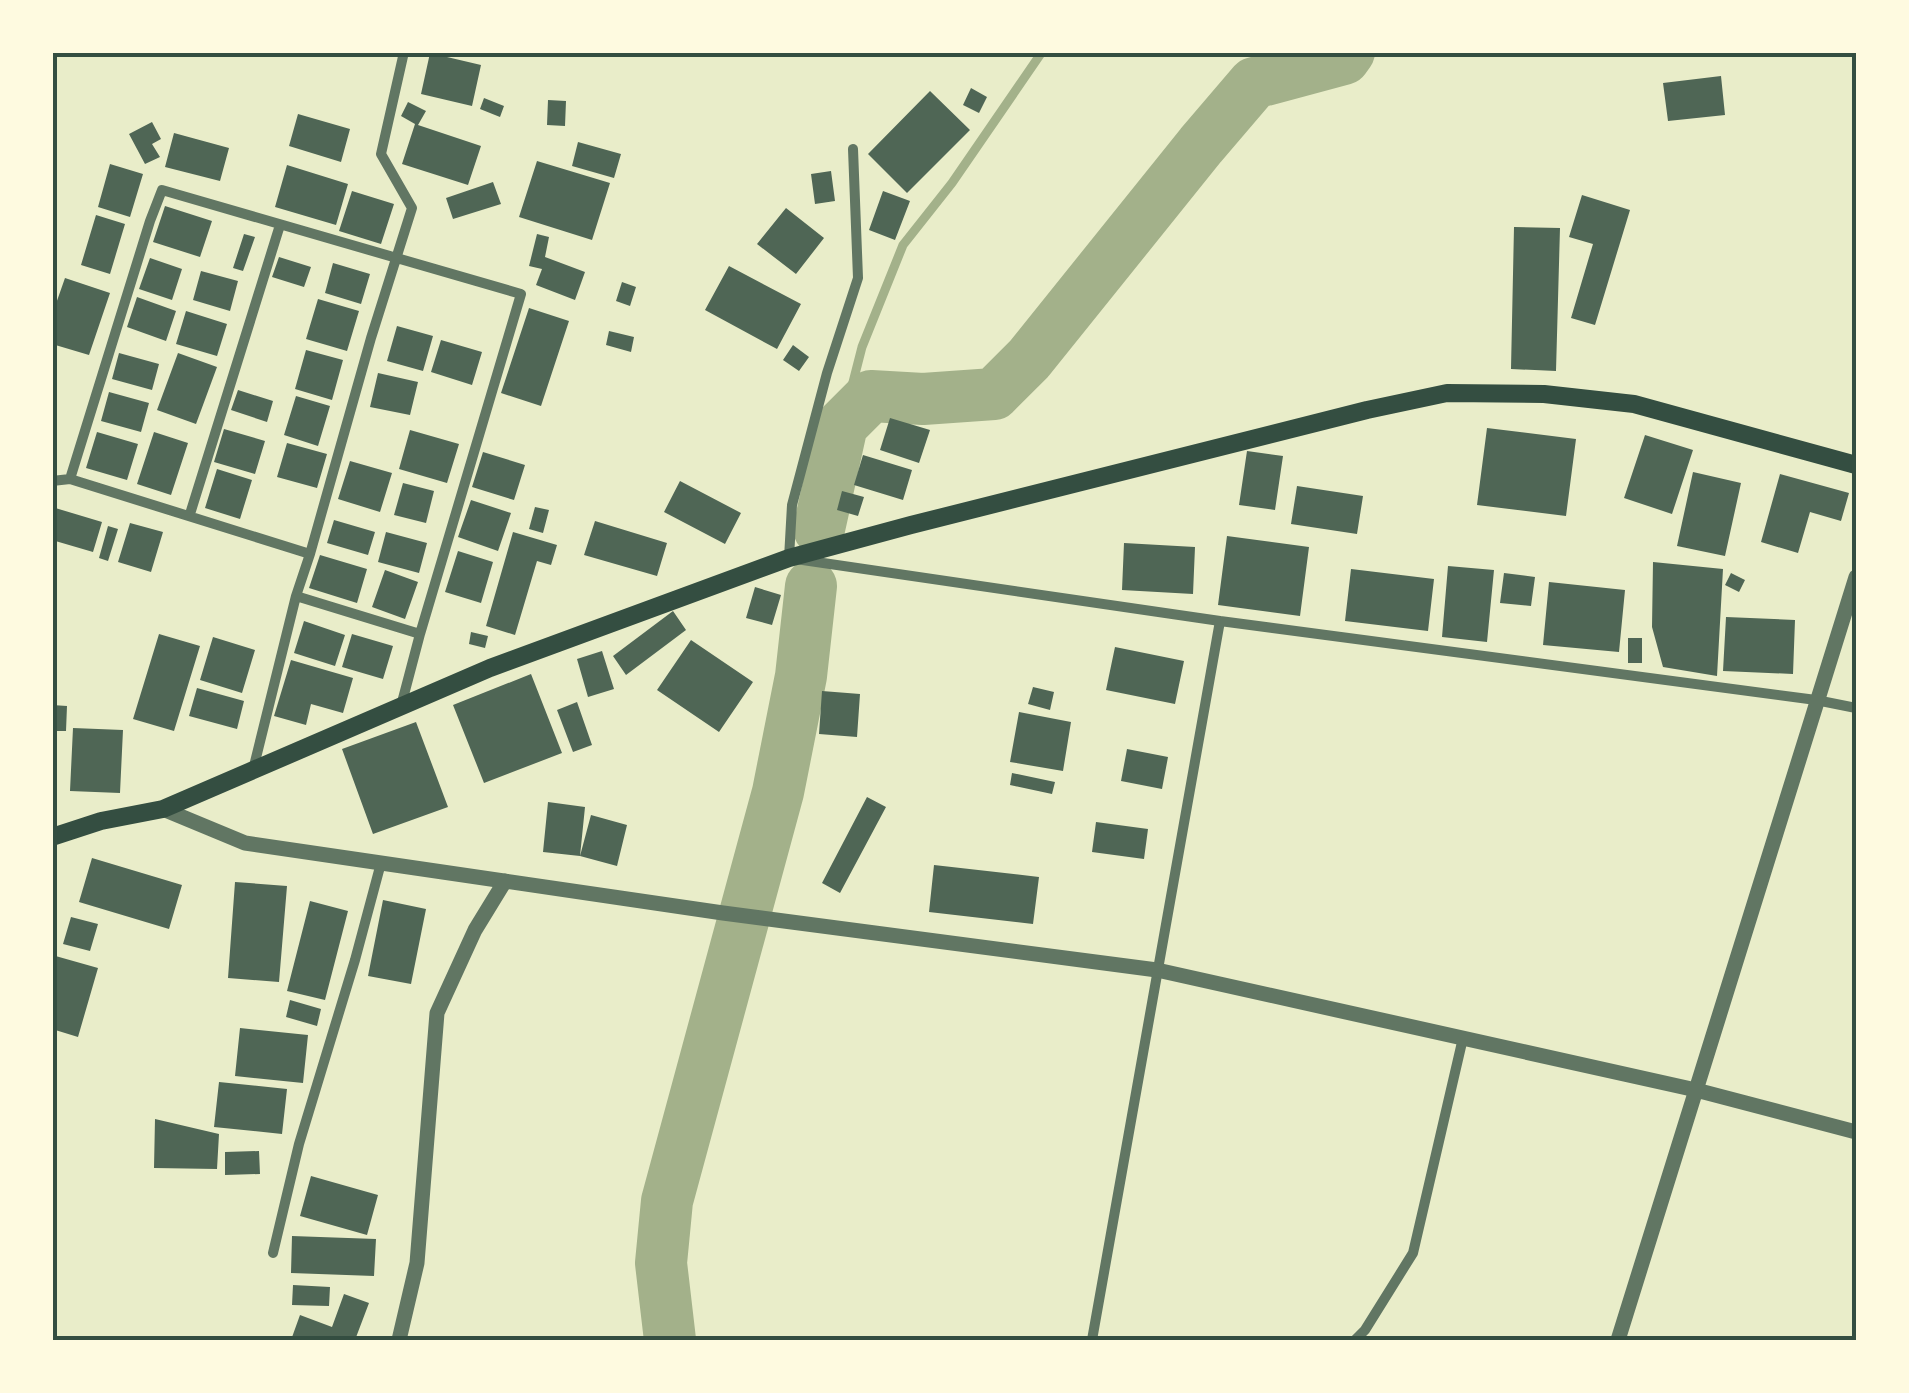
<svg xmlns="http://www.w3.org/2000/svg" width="1909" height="1393" font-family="'Roboto Serif',serif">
<rect width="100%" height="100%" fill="#e9edc9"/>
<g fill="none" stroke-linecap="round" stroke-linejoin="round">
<!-- stream -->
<path stroke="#a3b18a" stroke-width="9" d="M842 425 862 347 903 245 952 183 1042 52"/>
<!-- river -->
<path stroke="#a3b18a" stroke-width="52" d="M819 529 842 425 871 396 923 399 994 394 1029 359 1201 145 1254 83 1344 59 1349 52
M670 1340 661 1263 667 1201 778 792 801 676 811 586"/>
</g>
<!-- building -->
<path fill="#4f6655" d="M430 53 481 65 472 106 421 94Z
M1721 76 1725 115 1668 121 1663 83Z
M971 88 987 97 979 113 963 105Z
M930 91 970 130 907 193 868 154Z
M484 98 504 106 500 117 480 109Z
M548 100 566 101 565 126 547 125Z
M408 102 426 111 418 125 481 146 468 185 402 164 415 124 401 116Z
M298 114 350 129 341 162 289 146Z
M152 122 161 139 152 144 160 157 145 164 129 134Z
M174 133 229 148 220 181 165 167Z
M578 142 621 154 614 178 572 166Z
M537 161 610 183 592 240 519 217Z
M110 164 143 174 130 217 98 207Z
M287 165 348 184 336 225 275 207Z
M831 171 835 201 815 204 811 174Z
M493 182 501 204 453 219 446 198Z
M352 191 394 204 381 244 339 231Z
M883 191 910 201 895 240 869 230Z
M1582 195 1630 210 1595 325 1571 318 1593 244 1569 237Z
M165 206 212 221 200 257 153 242Z
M786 208 824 238 796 274 757 244Z
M96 215 125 224 110 274 81 265Z
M1514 227 1560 228 1556 371 1511 369Z
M244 234 255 237 243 271 233 268Z
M537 234 549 237 545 257 585 272 575 300 536 285 542 269 529 266Z
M279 257 311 267 304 287 272 277Z
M150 258 182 269 172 300 139 289Z
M333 263 370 274 361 304 325 293Z
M729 266 801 304 777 349 705 310Z
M201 271 238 281 230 311 193 300Z
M65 278 110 293 89 355 52 344V315Z
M622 282 636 287 630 306 616 301Z
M137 297 176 311 166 341 127 327Z
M318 299 359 311 347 351 306 339Z
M529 308 569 321 541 406 501 393Z
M186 311 227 324 217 356 176 344Z
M397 326 433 336 423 371 387 361Z
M609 331 634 337 631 352 606 345Z
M441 340 482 352 472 385 431 372Z
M793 345 809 357 799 371 783 360Z
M306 350 343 360 332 400 295 389Z
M119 353 159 364 152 390 112 379Z
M178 353 217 367 196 424 157 410Z
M378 373 418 382 410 415 370 407Z
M238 390 273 401 267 422 231 410Z
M109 392 149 403 141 432 101 421Z
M296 396 330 406 318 446 284 435Z
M890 418 930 430 919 463 880 450Z
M1487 428 1576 439 1566 516 1477 505Z
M224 429 265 441 255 474 214 462Z
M410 430 459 444 447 483 399 469Z
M97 432 138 444 127 480 86 468Z
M154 432 188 443 171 495 137 484Z
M1645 435 1693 450 1672 514 1624 498Z
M287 443 327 454 317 488 277 477Z
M1247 451 1283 456 1275 510 1239 505Z
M483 452 525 465 514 500 472 487Z
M863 455 912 470 903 500 854 485Z
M350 461 392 473 380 512 338 499Z
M217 469 252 480 240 519 205 508Z
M1693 472 1741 483 1725 556 1677 546Z
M1780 474 1849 493 1841 521 1810 512 1798 553 1761 542Z
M680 481 741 513 725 544 664 512Z
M403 483 434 491 426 523 394 515Z
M1297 486 1363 496 1357 534 1291 524Z
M842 491 864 497 858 516 837 510Z
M471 500 511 513 498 551 458 537Z
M52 507 102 522 93 552 52 540Z
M535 507 549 510 543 533 529 529Z
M334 520 375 532 368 555 327 543Z
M595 521 667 543 657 576 584 555Z
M130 523 163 532 151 572 118 562Z
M108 526 118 529 108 561 99 558Z
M386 532 427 543 419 573 378 562Z
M513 532 557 545 551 565 537 561 515 635 486 626Z
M1227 536 1309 547 1300 616 1218 605Z
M1124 543 1195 547 1193 594 1122 590Z
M458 551 493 562 481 603 445 592Z
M320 555 367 569 357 603 309 588Z
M1653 562 1723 569 1717 676 1663 667 1652 627Z
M1448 566 1494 570 1487 642 1442 637Z
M1351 569 1434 579 1428 631 1345 621Z
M385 570 418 582 405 619 372 607Z
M1504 573 1535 577 1531 606 1500 603Z
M1731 573 1745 580 1739 592 1725 585Z
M1549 582 1625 590 1619 652 1543 645Z
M755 587 781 595 772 625 746 618Z
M673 611 686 630 626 675 613 656Z
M1726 617 1795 620 1793 674 1723 671Z
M304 621 345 635 335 666 294 653Z
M471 632 488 636 485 648 469 644Z
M159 634 200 646 174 731 133 719Z
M352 634 393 646 383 679 342 667Z
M213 637 255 650 242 693 200 680Z
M1628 638H1642V663H1628Z
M691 640 753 682 719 732 657 690Z
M1115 647 1184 661 1175 704 1106 690Z
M602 651 614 689 588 697 577 659Z
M291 660 353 678 343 713 311 704 306 725 274 716Z
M531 674 562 753 484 783 453 705Z
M1033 687 1054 692 1050 710 1028 704Z
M197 688 244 701 237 729 189 716Z
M822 691 860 694 857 737 819 734Z
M577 702 592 745 573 752 557 710Z
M52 705 67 706 66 731H52Z
M1019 712 1071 722 1063 771 1010 762Z
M416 722 448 807 373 834 342 749Z
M73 728 123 730 120 793 70 791Z
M1127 749 1168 757 1162 789 1121 781Z
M1012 773 1055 782 1052 794 1010 785Z
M867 797 886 807 840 893 822 883Z
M548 802 585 807 580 856 591 815 627 825 617 866 580 856 543 852Z
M1096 822 1148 829 1144 859 1092 852Z
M92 858 182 885 169 929 79 902Z
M934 865 1039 877 1033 924 929 912Z
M235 882 287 886 279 982 228 978Z
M383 900 426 909 411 984 368 976Z
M310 901 348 911 325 1000 287 991Z
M71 917 98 924 90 951 63 944Z
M52 955 98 968 78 1037 52 1029Z
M290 1000 321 1009 317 1026 286 1017Z
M240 1028 308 1035 303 1083 235 1076Z
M219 1082 287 1089 282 1134 214 1127Z
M155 1119 219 1134 217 1169 154 1168Z
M259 1151 260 1174 225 1175V1152Z
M311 1176 378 1195 367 1235 300 1216Z
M292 1236 376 1239 374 1276 291 1273Z
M293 1285 330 1287 329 1306 292 1305Z
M344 1294 369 1303 355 1340H291L300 1315 332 1327Z"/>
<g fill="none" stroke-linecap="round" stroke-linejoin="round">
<!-- minor -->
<path stroke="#617663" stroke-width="10" d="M853 149 858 278 827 373 792 505 789 558 1220 621 1816 700 1856 708
M70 479 150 221 162 190 521 294 420 634
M52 481 70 479 310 554
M190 514 280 225
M296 596 420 634 401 706
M253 770 296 596 310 554 371 338 412 208 381 154 404 52
M273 1253 299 1144 355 960 381 863
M1092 1340 1220 621
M1355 1340 1365 1330 1413 1253 1463 1038"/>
<!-- tertiary -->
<path stroke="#617663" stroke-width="15" d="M163 809 245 843 723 913 1157 970 1696 1090 1856 1132
M399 1340 417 1263 437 1013 475 930 505 881
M1618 1340 1856 577"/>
<!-- secondary -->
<path stroke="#344e41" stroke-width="18" d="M52 837 101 821 163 809 490 668 789 558 911 525 1367 410 1447 393 1544 394 1634 404 1856 465"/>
</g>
<!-- border -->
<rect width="1909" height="1393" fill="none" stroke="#fefae0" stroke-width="110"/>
<rect x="55" y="55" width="1799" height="1283" fill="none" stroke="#344e41" stroke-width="4"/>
</svg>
